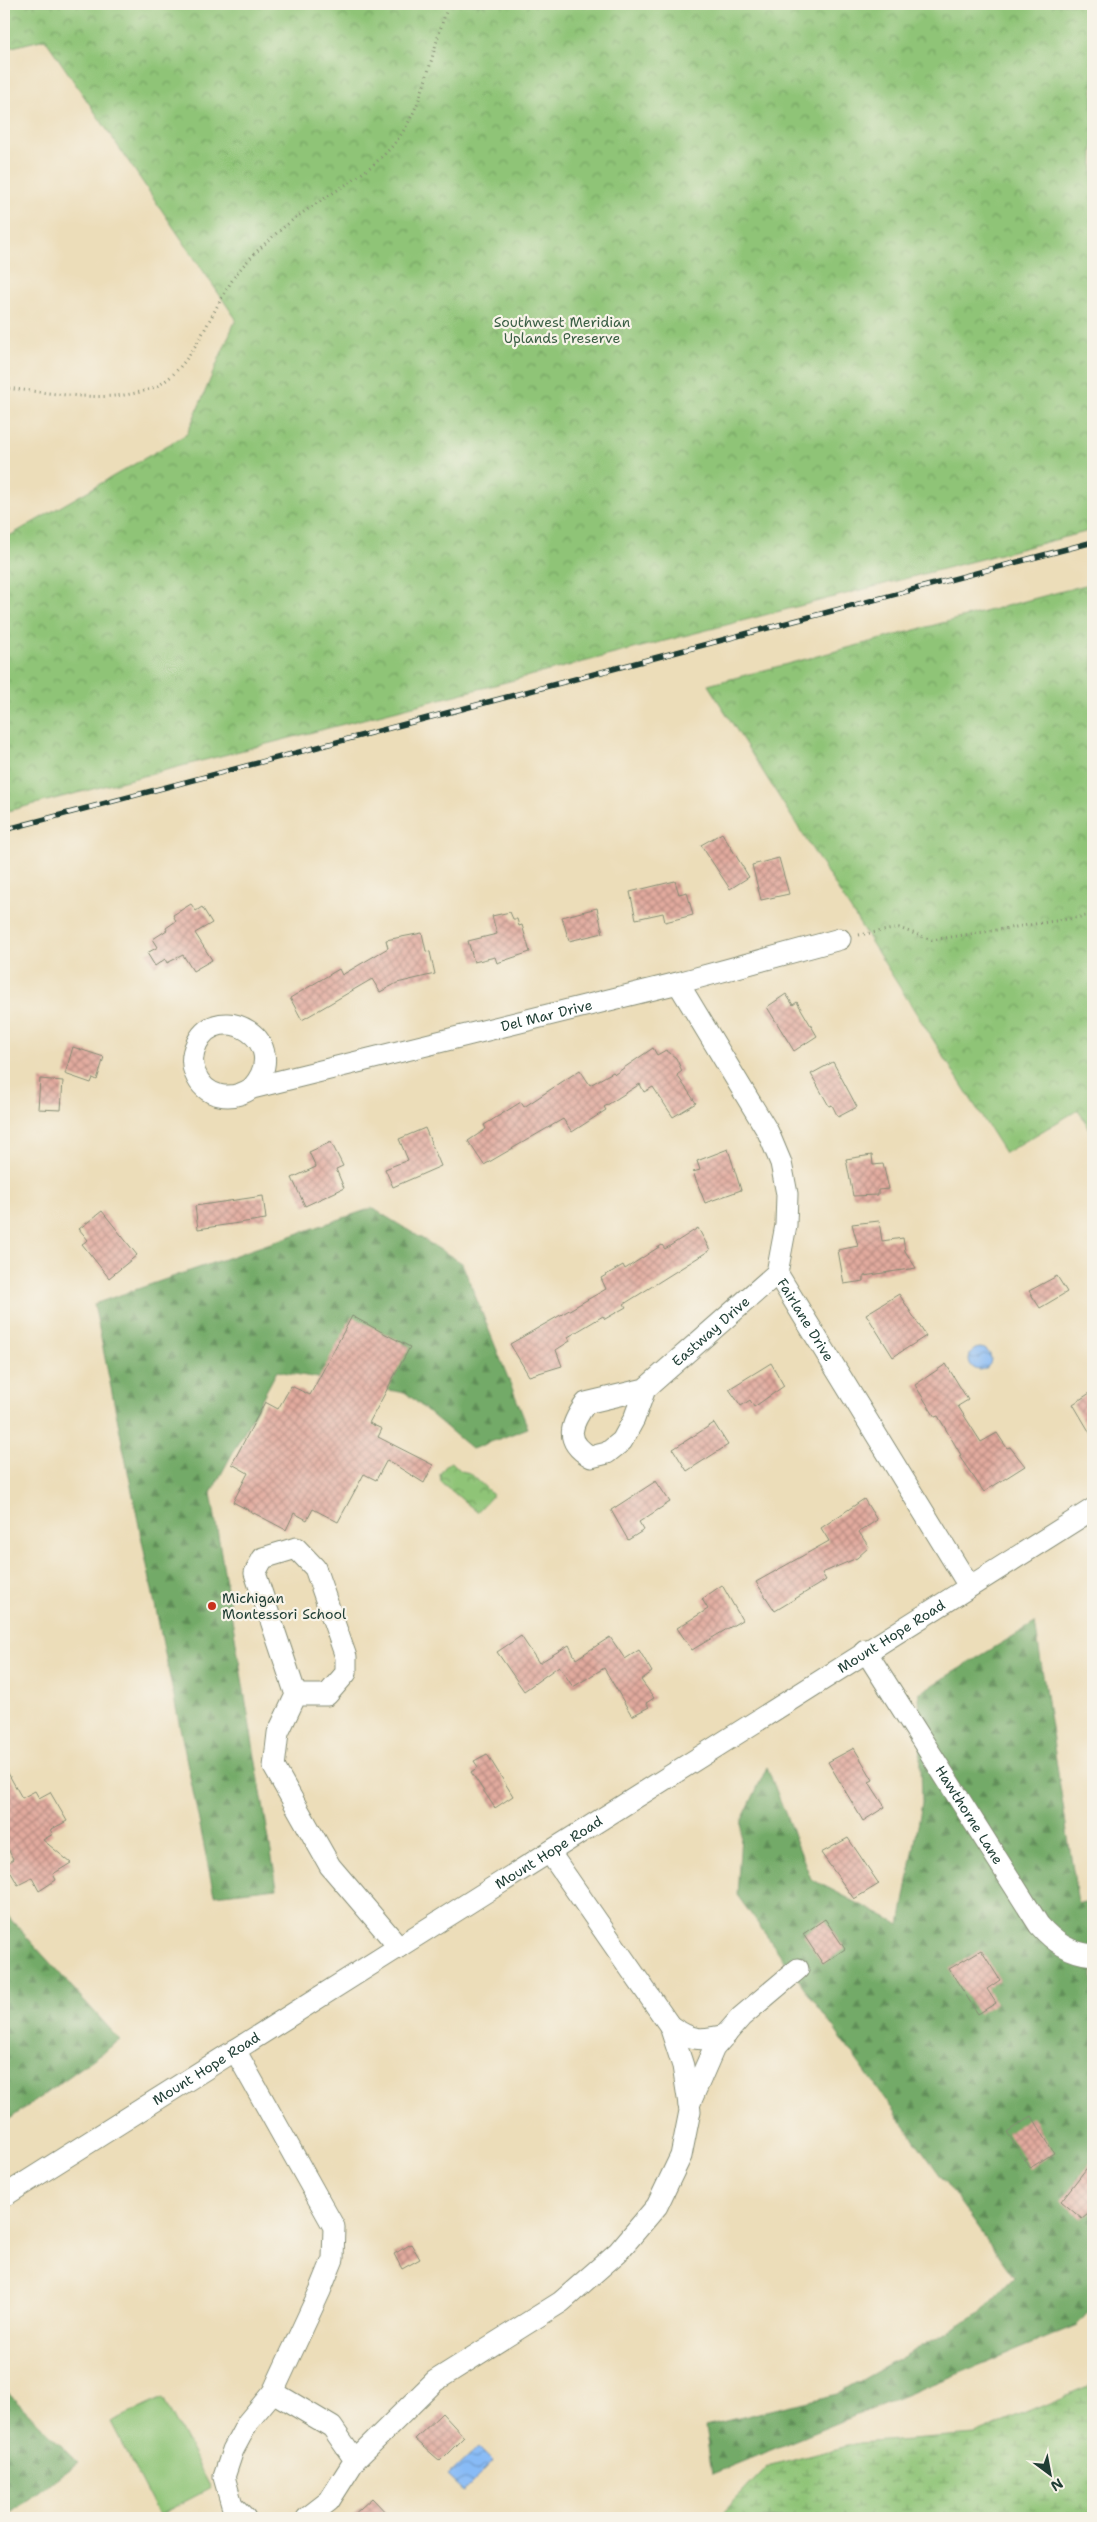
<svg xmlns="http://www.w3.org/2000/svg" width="1097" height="2522" font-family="'Shantell Sans',sans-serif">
<defs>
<pattern id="forest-firs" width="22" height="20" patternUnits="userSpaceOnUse" patternTransform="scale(1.25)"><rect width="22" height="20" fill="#73aa68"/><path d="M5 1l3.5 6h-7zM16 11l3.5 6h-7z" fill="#5e8c56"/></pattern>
<pattern id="wetland-marsh" width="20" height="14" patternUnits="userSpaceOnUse" patternTransform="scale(1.25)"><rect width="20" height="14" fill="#8fc477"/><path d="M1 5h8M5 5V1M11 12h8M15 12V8" fill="none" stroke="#74a062"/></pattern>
<pattern id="park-crowns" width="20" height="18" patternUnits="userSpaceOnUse" patternTransform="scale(1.25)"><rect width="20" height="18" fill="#8fc477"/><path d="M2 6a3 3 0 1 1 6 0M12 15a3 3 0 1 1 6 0" fill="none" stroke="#74a062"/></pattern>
<pattern id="water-waves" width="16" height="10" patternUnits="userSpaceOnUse" patternTransform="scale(1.25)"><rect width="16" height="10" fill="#88bbf6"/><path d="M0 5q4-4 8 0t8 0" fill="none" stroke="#6f99c8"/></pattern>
<pattern id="building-cross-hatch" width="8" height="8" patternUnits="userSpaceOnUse" patternTransform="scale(1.25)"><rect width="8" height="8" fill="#e2aa9e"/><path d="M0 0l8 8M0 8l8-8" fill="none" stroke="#b78c82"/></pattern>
</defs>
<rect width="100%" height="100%" fill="#f7f3e8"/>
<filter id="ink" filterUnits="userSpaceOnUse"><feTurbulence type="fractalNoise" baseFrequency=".02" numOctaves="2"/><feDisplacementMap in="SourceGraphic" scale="10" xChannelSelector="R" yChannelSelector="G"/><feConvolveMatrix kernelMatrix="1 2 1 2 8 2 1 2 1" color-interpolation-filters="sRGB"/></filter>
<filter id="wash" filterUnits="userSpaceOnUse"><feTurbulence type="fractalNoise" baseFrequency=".0096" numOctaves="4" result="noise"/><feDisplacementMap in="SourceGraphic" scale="20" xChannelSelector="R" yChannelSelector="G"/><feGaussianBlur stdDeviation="1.12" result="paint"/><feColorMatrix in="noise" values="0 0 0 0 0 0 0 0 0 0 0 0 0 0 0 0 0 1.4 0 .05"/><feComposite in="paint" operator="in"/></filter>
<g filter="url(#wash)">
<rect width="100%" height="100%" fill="#ecddb9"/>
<!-- green -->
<path fill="#8fc477" stroke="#578056" d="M163 2398 211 2488 159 2515 111 2422Z"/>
<!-- forest -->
<path fill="url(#forest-firs)" stroke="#49744e" d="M372 1208 462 1263 528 1428 472 1449 406 1393 277 1371 211 1493 277 1888 214 1895 94 1304Z
M1035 1623 1078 1903 1093 1901V2308L1078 2325 712 2474 705 2426 837 2394 979 2314 1014 2277 737 1895 742 1820 767 1767 811 1879 900 1925 922 1803 919 1693Z
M4 1912 120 2040 4 2123Z
M8 2393 78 2462 4 2518V2395Z"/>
<!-- wetland -->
<path fill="url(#wetland-marsh)" stroke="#578056" d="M1093 2380V2518H718L767 2467 859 2443 975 2434 1088 2387Z"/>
<!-- park -->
<path fill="url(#park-crowns)" stroke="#578056" d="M4 4H1093V530L4 812V539L187 434 236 319 45 39 4 49Z
M1093 583V1134L1078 1110 1005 1153 708 685Z
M452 1462 461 1471 470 1473 493 1495 477 1512 441 1482 440 1474 447 1464Z"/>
<!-- water -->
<path fill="url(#water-waves)" stroke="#547c95" d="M969 1359a11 11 0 1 1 22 0a11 11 0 1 1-22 0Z
M478 2447 493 2462 464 2491 448 2476Z"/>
<g id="blocks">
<!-- building -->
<path fill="url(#building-cross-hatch)" d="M722 833 749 877 730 889 701 845Z
M779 858 789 894 761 900 752 865Z
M675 881 679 894 687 892 693 915 665 922 663 913 636 919 630 892Z
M191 904 196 911 202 907 212 923 195 933 212 960 193 971 183 955 167 963 165 959 155 966 147 953 158 947 153 939 167 930 166 928 176 921 173 915Z
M597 908 603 933 569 941 562 917Z
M510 912 513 919H517L519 926 522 925 530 952 497 963 495 957 474 962 468 941 497 934 492 916Z
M422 933 426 951 430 952 435 974 397 983 380 992 372 979 302 1020 290 998 339 969 342 975 388 948 386 940Z
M786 994 793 1005 797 1002 817 1036 794 1051 767 1007Z
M73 1047 104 1057 97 1080 93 1078 91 1083 65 1074Z
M653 1048 657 1055 666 1050 676 1058 682 1071 677 1075 696 1103 673 1117 653 1087 644 1092 640 1084 604 1107 606 1110 572 1132 563 1119 484 1165 468 1141 486 1129 484 1125 521 1102 524 1107 580 1070 590 1085 613 1072 615 1074Z
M833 1062 857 1107 838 1117 832 1105 829 1106 811 1074Z
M40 1079 63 1081 61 1110 38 1109Z
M425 1128 441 1166 393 1187 385 1169 408 1160 399 1139Z
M331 1142 343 1166 336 1169 344 1188 305 1206 292 1178 316 1167 309 1152Z
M728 1149 741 1190 705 1203 693 1172 700 1170 697 1161Z
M872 1155 873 1165 883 1164 889 1189 878 1190V1195L853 1196 846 1159Z
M263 1196 266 1219 198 1229 195 1206Z
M102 1211 137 1255 109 1278 82 1244 88 1240 79 1229Z
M879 1221 882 1241 903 1238 905 1251 916 1268 864 1276V1281L844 1284 838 1250 858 1246 852 1224Z
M698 1228 710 1250 624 1304 626 1307 605 1319 603 1316 568 1337 570 1341 556 1350 562 1366 529 1376 510 1344 606 1289 601 1278 623 1265 625 1269 662 1245 665 1249Z
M1057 1276 1067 1292 1040 1308 1029 1291Z
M899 1294 926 1336 893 1357 866 1314Z
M352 1316 410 1347 369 1423 382 1429 378 1437 433 1465 424 1483 387 1460 376 1480 364 1474 338 1522 313 1509 307 1520 294 1513 286 1530 233 1502 248 1473 232 1464 265 1402 278 1409 291 1386 310 1395Z
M771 1363 784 1386 754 1407 750 1400 741 1406 729 1389Z
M946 1364 968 1400 958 1406 981 1442 997 1433 1007 1448 1010 1447 1025 1466 984 1492 959 1456 961 1455 938 1416 935 1417 915 1385Z
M1093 1391V1438L1073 1404Z
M714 1423 728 1445 687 1471 673 1449Z
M656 1481 670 1502 639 1522 644 1530 628 1540 611 1510Z
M864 1499 877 1520 859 1532 869 1547 857 1558 822 1573 826 1580 775 1611 756 1582 829 1541 821 1528Z
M722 1585 742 1620 692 1650 677 1628 708 1609 702 1599Z
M521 1636 539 1663 569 1645 576 1659 610 1637 625 1659 639 1650 652 1672 641 1680 654 1698 646 1703 649 1707 632 1716 604 1668 573 1687 559 1666 524 1691 497 1652Z
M854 1748 873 1780 869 1782 885 1807 863 1821 828 1762Z
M487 1754 513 1796 495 1808 471 1772 478 1767 474 1761Z
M4 1766 22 1798 35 1791 39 1798 50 1792 67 1821 50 1830 53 1834 43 1840 71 1863 53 1874 56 1880 39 1891 32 1878 18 1885 6 1864 13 1859 4 1841Z
M848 1838 879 1884 854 1899 821 1853Z
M825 1919 845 1949 823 1964 803 1934Z
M981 1950 1000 1980 987 1989 996 2003 978 2014 949 1969Z
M1032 2116 1054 2153 1030 2168 1007 2132Z
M1093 2160V2210L1082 2219 1061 2201Z
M411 2244 420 2259 402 2269 394 2254Z
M442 2413 464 2437 440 2461 415 2439Z
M372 2498 391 2518H350Z"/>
</g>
</g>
<g filter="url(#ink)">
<use href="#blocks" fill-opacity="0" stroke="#868d76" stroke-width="1"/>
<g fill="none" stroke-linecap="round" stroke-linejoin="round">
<defs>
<g id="minor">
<path id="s1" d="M678 983 768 1132 781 1163 787 1194 786 1225 777 1273 969 1586"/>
<path id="s2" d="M252 1088C294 1041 219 998 197 1043 192 1053 191 1063 195 1073 205 1098 231 1102 252 1088L678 983 840 939"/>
<path id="s3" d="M645 1389 586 1403C571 1424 563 1441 591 1457L607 1453 622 1441 634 1419 645 1389 777 1273"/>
<path id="s4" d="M865 1650 1039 1925C1054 1942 1070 1953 1093 1955"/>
<path d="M296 1695H327L346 1673V1657L315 1568 296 1548 263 1558 255 1573 296 1695 278 1733 274 1767 330 1866 399 1947"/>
<path d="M670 2026C692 2041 700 2041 726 2035"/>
<path d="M235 2050 334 2227 333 2259 320 2291 273 2392 248 2422 233 2450 224 2477 232 2505 245 2518"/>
<path d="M689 2105 714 2048 741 2017 798 1969"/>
<path id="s5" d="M4 2196 1093 1509"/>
<path d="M273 2392 332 2427 355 2460 329 2501 307 2518"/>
<path d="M355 2460 435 2381 561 2302 618 2252 657 2206 681 2156 690 2111 683 2066 670 2026 550 1853"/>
</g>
</defs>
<!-- minor casing -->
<use href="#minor" stroke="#868d76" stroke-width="23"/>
<!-- path -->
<path stroke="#868d76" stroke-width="3" stroke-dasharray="1 4" stroke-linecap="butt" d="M4 388C49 392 115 406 157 386 196 366 214 300 242 267 258 249 278 231 298 216 330 193 368 175 394 144 426 105 431 49 449 4
M859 935 899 928 932 940 1093 915"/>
<!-- minor -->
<use href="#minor" stroke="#fff" stroke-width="21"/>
<defs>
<path id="rail" d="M4 830 1093 542"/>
</defs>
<!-- rail casing -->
<use href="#rail" stroke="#1f3d34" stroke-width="5.5"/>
<!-- rail -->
<use href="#rail" stroke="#f7f3e8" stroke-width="4" stroke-dasharray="11" stroke-linecap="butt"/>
</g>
</g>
<!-- markers -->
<circle fill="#c8321e" stroke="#f7f3e8" stroke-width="2" cx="212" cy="1606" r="5"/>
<g text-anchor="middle" stroke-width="4.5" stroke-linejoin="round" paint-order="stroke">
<!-- park labels -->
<g font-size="14" fill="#3b5f45" stroke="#f7f3e8">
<text x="562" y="327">Southwest Meridian<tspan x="562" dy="16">Uplands Preserve</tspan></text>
</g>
<!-- street labels -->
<g font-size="14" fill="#1f3d34" stroke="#f7f3e8">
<text dy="5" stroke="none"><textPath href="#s2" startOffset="529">Del Mar Drive</textPath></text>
<text dy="5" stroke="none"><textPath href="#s1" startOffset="374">Fairlane Drive</textPath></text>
<text dy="5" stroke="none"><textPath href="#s3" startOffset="306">Eastway Drive</textPath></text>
<text dy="5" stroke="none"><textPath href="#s5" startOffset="1049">Mount Hope Road</textPath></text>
<text dy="5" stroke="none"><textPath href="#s4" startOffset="195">Hawthorne Lane</textPath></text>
<text dy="5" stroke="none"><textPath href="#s5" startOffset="644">Mount Hope Road</textPath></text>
<text dy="5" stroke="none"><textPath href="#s5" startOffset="239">Mount Hope Road</textPath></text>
</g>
<!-- poi labels -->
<g font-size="14" fill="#1f3d34" stroke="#f7f3e8" text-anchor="start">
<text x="222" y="1603">Michigan<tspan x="222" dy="16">Montessori School</tspan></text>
</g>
</g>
<!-- margin -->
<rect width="1097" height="2522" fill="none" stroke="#f7f3e8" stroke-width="20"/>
<!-- north arrow -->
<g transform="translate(1050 2474) rotate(148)" stroke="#f7f3e8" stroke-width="4" paint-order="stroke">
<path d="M0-4L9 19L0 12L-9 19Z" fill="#1f3d34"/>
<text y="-8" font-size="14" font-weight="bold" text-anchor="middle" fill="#1f3d34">N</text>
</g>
</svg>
